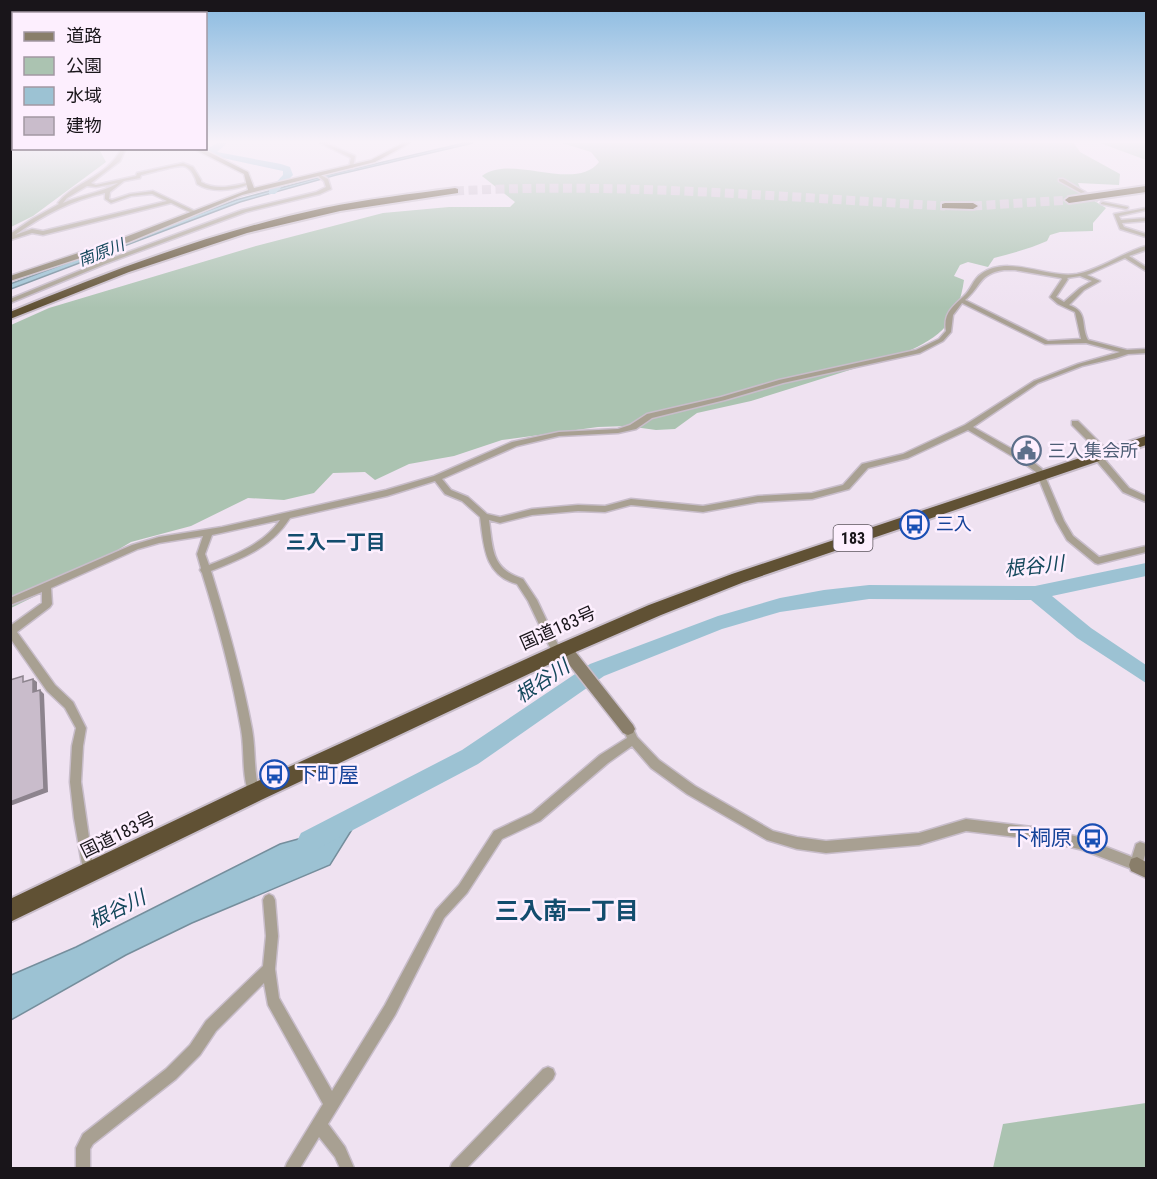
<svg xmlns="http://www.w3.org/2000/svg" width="1157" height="1179" font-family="'Roboto Condensed','Noto Sans JP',sans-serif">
<rect width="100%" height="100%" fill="#efe2f1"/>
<!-- green -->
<path fill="#abc3b1" d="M11 143H13L14 148 99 149 106 162 33 216 11 227Z
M562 143H1074L1080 152 1120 174 1119 185 1078 183 1083 194 1106 208 1093 223V231L1060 232 1050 235 1047 241C1031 248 1011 254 994 258L988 267 968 262 960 265 954 276 964 280C958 321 942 337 904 353L751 401 697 413 675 429 656 430 627 426 598 427 502 440 454 456 409 464 375 480 365 472 333 473 314 493 284 500 248 498 191 526 131 542 64 582 11 608V325L49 308 256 246 383 213 449 207H510L515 202 482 176C510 153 575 193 599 162L591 152Z
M1100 143H1146V160Z
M1146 1103V1168H993L1003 1124Z"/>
<!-- water -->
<path fill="#9cc2d3" stroke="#758e9c" stroke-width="1.5" d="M464 143H473L336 175 240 202 11 289 10 284 236 200 328 175Z
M356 823 330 865 192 923 126 955 11 1020V975L76 947 280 844Z"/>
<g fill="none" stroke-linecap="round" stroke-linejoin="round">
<!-- river -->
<path fill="#9cc2d3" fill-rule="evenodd" d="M217 143H227L217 152 281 164 290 167 293 175 275 194H269V190L283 175V171L209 155V148Z
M1146 563V576L1052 596 1091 628 1146 665V683L1077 638 1031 600 869 599 780 612 722 629 604 676 478 764 317 849 309 853 301 849 297 841 301 833 462 750 590 664 718 616 780 598 824 590 869 585 1035 586Z"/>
<!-- street-tunnel -->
<path stroke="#cfc3d1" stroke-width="4.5" stroke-dasharray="4.5 2" stroke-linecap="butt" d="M1083 192 1103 203"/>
<!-- highway-tunnel -->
<path stroke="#cfc3d1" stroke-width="9" stroke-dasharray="9 4.5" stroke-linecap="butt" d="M455 191C619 182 781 197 945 206
M973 206 1069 200"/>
<defs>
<path id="street" d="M320 143H325L355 156 353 168 349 167 351 158Z
M122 148H126L120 161 91 183 96 185 136 176 137 173 183 163 193 167 201 180V182C216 191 235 186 250 182L252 183C236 190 213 194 197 184 196 178 191 167 183 166 177 165 149 173 141 175L140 178 124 181 110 192 109 199 112 200 130 194 153 191 197 212 192 213 171 203 43 235 32 233 10 240V234L32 219 59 204 58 203C75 181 107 178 122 148ZM118 183C101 193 81 195 63 203L67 198 87 186 96 187ZM105 193V199L111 203 131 196 152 194 167 201 43 231 32 229 15 235C43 215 72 200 105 193Z
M319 174 328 179 331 189 320 194 246 212 105 264 10 303V299L101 262 242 210 316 192 326 187 324 181 317 175Z
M1059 179H1063L1085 192 1081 193 1059 181Z
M1103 202 1128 207V208L1126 209 1101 204V203Z
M1146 208V210L1119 216 1121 220 1146 218V221L1122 223 1124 227 1146 234V237L1120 229 1114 214Z
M1146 246V250L1129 256 1146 267V271L1125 258 1087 275 1100 281 1084 290 1069 305C1089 312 1080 325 1088 340L1127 350 1146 349V353L1128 354 1116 358 1082 366 1038 383 973 427 1028 458 1042 469 1064 521 1073 536 1099 557 1146 546V552L1098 564 1095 563 1067 540 1056 521 1036 472 1022 462 968 430 908 458 868 468 849 489 812 499 758 502 703 512 631 505 605 512 578 511 532 515 500 523 489 520C493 549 491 569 523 579L537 600 562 653 560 656 557 657 554 656 528 601 517 584C484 575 484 546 480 517L462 501 445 494 435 481 387 496 290 518C271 548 243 558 211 571 227 623 242 675 252 729 256 750 253 772 260 793L258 797 254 798 250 797C241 775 245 751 241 729 232 676 218 624 202 573L200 570 201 568 197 554 203 536 159 543 138 549 51 588 52 604 50 607 17 632 55 685 73 702 86 728 83 746 81 782 94 872 92 876 88 878 84 876 74 818 70 782 72 746 76 728 65 708 47 691 10 638V626L42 603V592L10 605V598L132 545 159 537 222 527 386 490 434 476 512 442 559 432 618 429 630 425 647 414 721 397 779 380 916 350 939 339 946 331C943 314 952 307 964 296 971 290 973 279 981 274 1009 254 1046 279 1077 274 1101 269 1122 253 1146 246ZM1004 270H1015L1061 278 1062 279 1050 297 1058 304 1075 312 1081 339 1048 341 965 300C982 286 978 274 1004 270ZM1080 276 1092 281 1080 288 1064 302 1056 297 1068 279 1067 278ZM962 303 1045 344 1086 343 1120 352 1078 364 1034 381 965 425 903 454 862 464 843 485 812 493 758 496 703 506 631 499 605 506 578 505 532 509 500 517 487 514 468 497 451 490 442 479 517 446 559 436 618 433 636 429 652 418 725 400 783 383 920 353 943 341 951 332 953 315ZM280 520C264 544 235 555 209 565L205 554 212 535Z
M1072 421H1078L1109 452V456H1103L1072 425Z
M1094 454H1100L1129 488 1146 496V502L1123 492 1094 458Z
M628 724 632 726 637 737 659 760 695 786 773 831 797 837 826 841 919 833 966 819 1041 828 1083 838 1132 857 1136 844 1140 842 1146 844V856L1145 855 1141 869 1137 871 1083 850 1041 840 966 831 919 845 826 853 797 849 767 840 687 794 651 768 632 746 608 763 540 821 502 839 467 893 444 918 395 1015 328 1124 345 1147 354 1168H340L335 1157 319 1137 300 1168H285L287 1163 323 1104 268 1005 264 983 216 1031 200 1055 176 1079 93 1144 90 1149V1168H76V1148L83 1134 166 1069 190 1045 206 1021 263 966 266 936 263 900 265 896 269 894 273 896 275 900 278 936 275 969 279 998 332 1091 385 1005 436 910 459 885 494 831 532 813 600 755 627 738 623 729 624 726Z
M548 1067 553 1069 555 1074 553 1079 467 1168H450L452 1163 543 1069Z"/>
<path id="secondary" d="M403 143H410L375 162 242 195 129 242 10 281V276L123 238 248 190 244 174 192 148H201L248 172 254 188 371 160Z
M565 644 570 645 633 725 635 729 633 733 628 735 623 733 560 653 559 649 560 645Z
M1137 857 1146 862V878L1131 871 1129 865 1131 859Z"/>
<path id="highway" d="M1146 186V192L1069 203 1065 200 1069 197Z
M455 188 458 189V193L340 211 247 233 129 272 10 319V312C112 270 216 231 324 208 367 199 411 194 455 188Z
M945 203H973L978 206 973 209 942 208V204Z
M1146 436V445L744 582 661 615 571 654 261 800 10 922V899L247 786 559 644 649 605 732 574Z"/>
</defs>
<!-- street casing -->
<use href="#street" stroke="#c8bdca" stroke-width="3"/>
<!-- secondary casing -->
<use href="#secondary" stroke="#c8bdca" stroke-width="3"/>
<!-- highway casing -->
<use href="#highway" stroke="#c8bdca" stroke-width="4"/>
<!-- street -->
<use href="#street" fill="#a8a092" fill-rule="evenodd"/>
<!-- secondary -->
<use href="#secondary" fill="#897e6a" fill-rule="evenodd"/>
<!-- highway -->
<use href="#highway" fill="#605134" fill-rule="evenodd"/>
</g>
<!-- shaded-wall -->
<path fill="#8d848e" d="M33 679 37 682V696L33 692Z
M40 690 44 694 48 792 10 806V802Z"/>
<!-- building -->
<path fill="#c9bccb" stroke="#8d848e" stroke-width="1.5" d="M23 676V682L33 679V692L40 690 44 789 10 802V680Z"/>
<!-- sky -->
<linearGradient id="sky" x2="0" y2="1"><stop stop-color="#89bae0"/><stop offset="0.46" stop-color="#f8f2f9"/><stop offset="1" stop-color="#f8f2f9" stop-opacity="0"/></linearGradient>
<rect width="1157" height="308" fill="url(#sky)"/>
<!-- icons -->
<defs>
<symbol id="civic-ring" viewBox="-11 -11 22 22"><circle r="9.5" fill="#fdeffe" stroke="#5c6f8a" stroke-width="1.5"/><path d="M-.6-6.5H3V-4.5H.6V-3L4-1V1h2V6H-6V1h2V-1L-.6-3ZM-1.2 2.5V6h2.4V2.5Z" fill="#5c6f8a"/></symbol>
<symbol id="bus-ring" viewBox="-11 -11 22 22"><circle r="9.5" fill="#fdeffe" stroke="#1a4fb4" stroke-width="1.5"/><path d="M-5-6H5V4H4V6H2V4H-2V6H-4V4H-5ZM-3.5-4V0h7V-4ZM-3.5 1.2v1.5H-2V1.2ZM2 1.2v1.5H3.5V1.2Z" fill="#1a4fb4"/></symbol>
</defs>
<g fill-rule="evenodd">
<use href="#civic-ring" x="1010" y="434" width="33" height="33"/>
<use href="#bus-ring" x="898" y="508" width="33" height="33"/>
<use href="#bus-ring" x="258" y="758" width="33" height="33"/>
<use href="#bus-ring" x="1076" y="822" width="33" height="33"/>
</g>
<g text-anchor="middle" stroke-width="5" stroke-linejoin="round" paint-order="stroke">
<!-- far-water labels -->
<g font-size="16" font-style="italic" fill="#14475b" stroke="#fdeffe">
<text transform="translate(101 252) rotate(-21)" y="6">南原川</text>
</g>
<!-- shield labels -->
<rect fill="#fdeffe" stroke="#5d565e" stroke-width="1.5" x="833.5" y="525" width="39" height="26" rx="4.5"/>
<g font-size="16" font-weight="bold" fill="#19151a">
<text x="853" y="544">183</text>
</g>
<!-- service labels -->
<g font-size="18" fill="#4e5e75" stroke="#fdeffe" text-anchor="start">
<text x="1048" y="457">三入集会所</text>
</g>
<!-- transit labels -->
<g font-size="18" fill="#164399" stroke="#fdeffe" text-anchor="start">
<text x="936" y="530">三入</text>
</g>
<!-- street labels -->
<g font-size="18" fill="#19151a" stroke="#fdeffe">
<text transform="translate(558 628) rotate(-24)" y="6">国道183号</text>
<text transform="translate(118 835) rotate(-26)" y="6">国道183号</text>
</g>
<!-- neighbourhood labels -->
<g font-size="20" font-weight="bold" fill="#124c6d" stroke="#fdeffe">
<text x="336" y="549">三入一丁目</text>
</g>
<!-- water labels -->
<g font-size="20" font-style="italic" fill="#14475b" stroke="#fdeffe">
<text transform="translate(1034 566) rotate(-6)" y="7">根谷川</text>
<text transform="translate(542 681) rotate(-34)" y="7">根谷川</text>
<text transform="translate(117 909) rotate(-26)" y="7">根谷川</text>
</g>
<!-- near-transit labels -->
<g font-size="21" fill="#164399" stroke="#fdeffe" text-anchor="start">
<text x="296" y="782">下町屋</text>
<text x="1072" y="845" text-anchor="end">下桐原</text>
</g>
<!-- near-neighbourhood labels -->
<g font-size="24" font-weight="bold" fill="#124c6d" stroke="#fdeffe">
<text x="567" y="919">三入南一丁目</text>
</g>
</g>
<!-- border -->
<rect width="1157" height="1179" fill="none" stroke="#19151a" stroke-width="24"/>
<!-- legend -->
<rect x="12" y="12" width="195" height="138" fill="#fdeffe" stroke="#a298a3" stroke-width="1.5"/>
<rect x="24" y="32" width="30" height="9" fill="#897e6a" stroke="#a298a3" stroke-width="1.5"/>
<text x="66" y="42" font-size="18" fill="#19151a">道路</text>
<rect x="24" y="57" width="30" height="18" fill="#abc3b1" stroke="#a298a3" stroke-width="1.5"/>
<text x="66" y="72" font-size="18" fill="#19151a">公園</text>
<rect x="24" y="87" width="30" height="18" fill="#9cc2d3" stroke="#a298a3" stroke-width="1.5"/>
<text x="66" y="102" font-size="18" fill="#19151a">水域</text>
<rect x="24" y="117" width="30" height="18" fill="#c9bccb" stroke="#a298a3" stroke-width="1.5"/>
<text x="66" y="132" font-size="18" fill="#19151a">建物</text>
</svg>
